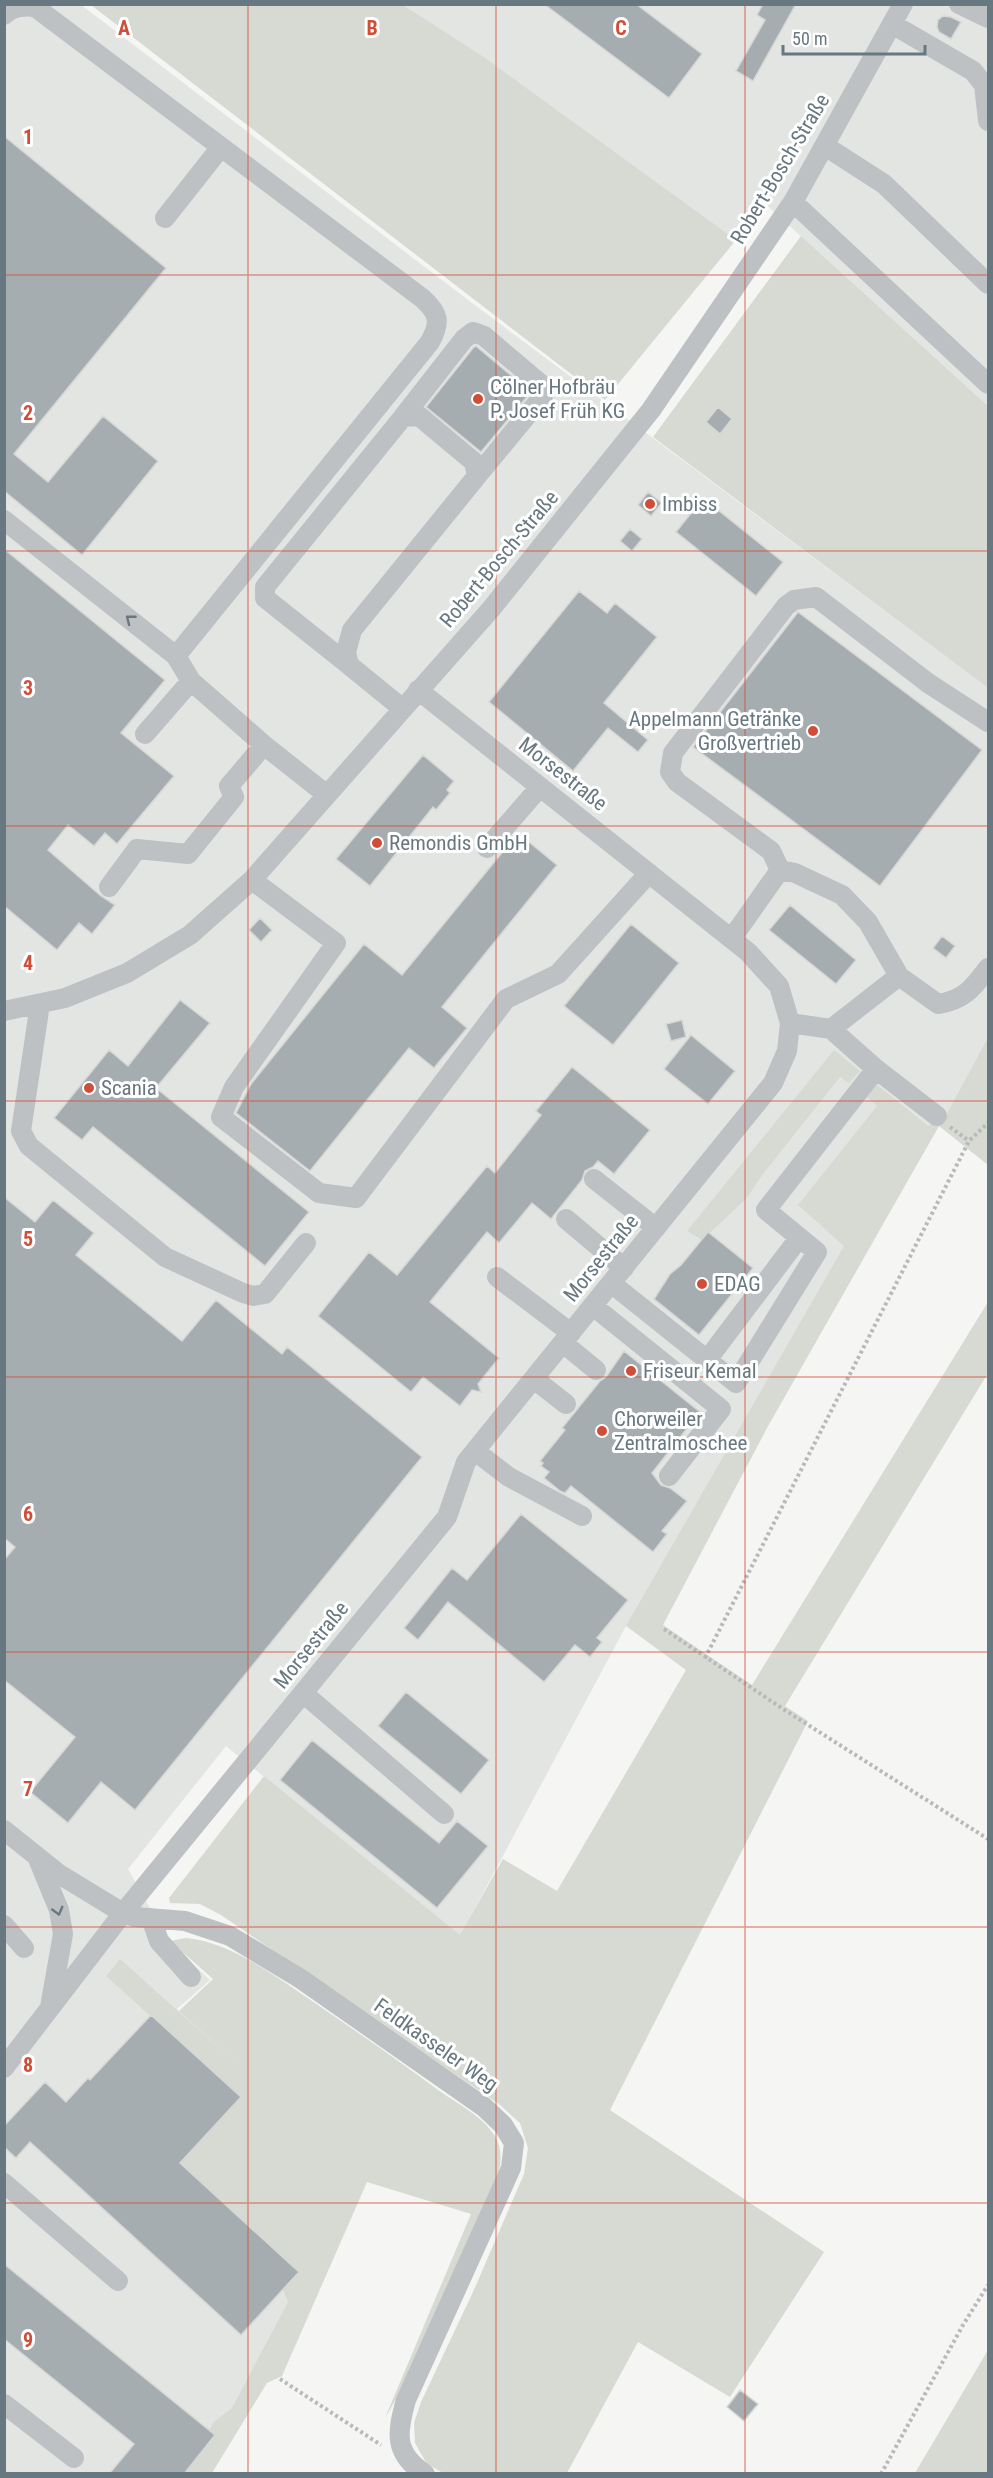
<svg xmlns="http://www.w3.org/2000/svg" width="993" height="2478" font-family="'Roboto Condensed',sans-serif">
<rect width="100%" height="100%" fill="#f5f5f3"/>
<!-- built -->
<path fill="#e3e5e3" d="M80 4 476 306 988 688V1037L946 1115 626 1626 460 1936 226 1746 128 1869 169 1942 210 1980 177 2009 367 2182 201 2473 5 2474 4 5Z
M403 5H988V406L761 200 731 237 484 57Z"/>
<!-- green -->
<path fill="#d6dad2" d="M91 5H403L484 57 736 240 605 400Z
M801 236 988 406V688L653 437Z
M988 1037V1165L939 1126 767 1428 663 1625 752 1685 988 1302V1373L785 1706 808 1721 610 2110 824 2252 730 2397 638 2342 567 2473H443L427 2464 415 2443 414 2423 421 2402 473 2292 524 2174 528 2148 520 2123 499 2104 221 1915 200 1904 170 1903 169 1898 264 1776 460 1935 503 1859 557 1891 686 1670 626 1626 844 1246 798 1205 877 1106 865 1095 875 1083 928 1126 946 1115Z
M834 1050 860 1071 849 1083 840 1077 763 1174 746 1199 702 1240 687 1231Z
M186 1938C234 1943 276 1977 315 2003 357 2032 398 2060 438 2090 456 2103 479 2114 492 2132 502 2145 502 2159 498 2175L399 2394 385 2418 471 2214 367 2182 282 2376 267 2383 212 2473H184L215 2436 209 2430 214 2422 232 2408 288 2302 283 2289 299 2272 180 2163 240 2097 106 1976 120 1959 235 2062 179 2011 213 1979 170 1941Z
M988 2350V2473H915Z"/>
<!-- building -->
<path fill="#a5adb1" stroke="#d7d7d5" stroke-width="1.5" d="M544 4H636L702 54 669 98Z
M763 4H796L753 81 736 71 765 20 757 15Z
M943 16 951 17 961 22 951 39 939 32 937 27 938 20Z
M4 136 166 268 14 454 48 482 103 416 158 461 82 555 4 491Z
M476 346 531 392 481 452 426 407 473 348Z
M718 407 732 419 720 434 706 422Z
M648 492 662 503 651 516 638 505Z
M703 498 783 562 756 596 676 532Z
M630 529 642 539 632 551 620 541Z
M4 549 165 680 121 733 174 776 117 844 105 833 94 846 68 825 48 850 101 896 115 905 92 934 79 923 57 950 4 906Z
M579 591 607 613 615 603 657 637 604 703 648 740 638 752 608 728 573 771 489 702Z
M798 612 982 750 880 886 693 747Z
M423 755 454 781 447 790 450 793 436 810 433 807 370 886 336 859Z
M518 833 557 865 442 1007 467 1028 434 1068 409 1048 310 1171 236 1113 251 1084 364 944 402 975Z
M790 905 856 960 836 984 769 930Z
M260 918 272 930 261 942 249 930Z
M631 924 679 963 613 1045 564 1006Z
M942 936 955 946 946 958 933 948Z
M180 1000 210 1023 156 1088 309 1212 265 1266 93 1127 82 1140 54 1118 109 1050 128 1066Z
M682 1020 686 1037 671 1041 666 1024Z
M691 1035 735 1071 708 1104 664 1069Z
M572 1067 650 1130 614 1174 598 1161 593 1167 585 1171 582 1180 551 1219 532 1203 499 1243 487 1232 430 1302 499 1358 478 1384 481 1392 472 1390 460 1406 423 1377 411 1392 318 1316 369 1252 397 1275 487 1166 495 1173 541 1115 536 1111Z
M4 1197 35 1222 53 1200 94 1233 76 1255 182 1341 216 1300 282 1354 287 1347 422 1457 135 1810 101 1782 68 1823 30 1792 75 1737 4 1680V1560L15 1547 4 1538Z
M708 1232 753 1268 699 1335 654 1299 670 1274 681 1265Z
M624 1351 700 1412 652 1473 661 1485 670 1488 687 1501 662 1531 667 1534 653 1552 571 1486 565 1493 560 1491 544 1478 549 1472 541 1466 543 1463 540 1461 565 1430 562 1428 600 1381 606 1377Z
M521 1514 628 1600 597 1638 602 1642 590 1657 575 1645 544 1682 448 1602 418 1640 404 1628 452 1568 467 1580Z
M406 1692 489 1760 461 1794 378 1726Z
M312 1740 439 1843 457 1821 488 1846 437 1908 280 1780Z
M151 2015 241 2097 180 2163 299 2272 241 2335 30 2142 16 2158 4 2147V2126L45 2082 66 2102 88 2078 90 2080Z
M4 2264 215 2435 184 2474H109L134 2444 4 2339Z
M740 2390 758 2404 744 2421 727 2407Z"/>
<g fill="none" stroke-linecap="round" stroke-linejoin="round">
<!-- path -->
<path stroke="#b7babc" stroke-width="4" stroke-dasharray="3 3" stroke-linecap="butt" d="M950 1127 969 1141
M664 1629 783 1709 988 1839
M705 1658 969 1141 988 1123
M280 2379 381 2445
M881 2474 963 2325 988 2285"/>
<!-- minor -->
<path stroke="#bdc1c4" stroke-width="20" d="M959 4 988 18
M4 15C13 6 24 6 35 7L422 298C439 313 441 322 430 342L176 656
M892 24 973 71 984 85 988 121
M825 146 884 184 988 284
M793 202 988 384
M165 218 221 147
M403 417 464 339 473 332 484 336 543 386V396L477 476
M4 520 176 656 191 681
M349 665 265 598V587L403 417 419 416 474 462 477 476 352 630 346 652 349 665 403 709
M145 734 191 681 264 745 327 795
M487 848 540 787
M780 870 771 851 677 782 670 772 673 753 786 606 794 600 816 597 928 683 988 722
M780 870 795 873 842 895 868 922 899 976 938 1004C964 1000 973 988 988 968
M252 880 336 943 234 1087 221 1117 319 1193 356 1198 506 999 558 974 649 873
M109 887 137 849 188 854 234 797 229 786 264 745
M732 938 780 870
M40 1004 21 1131 29 1146 165 1257 243 1293 253 1296 265 1294 306 1243
M4 1011 65 998 127 973 190 935 252 880 491 609 651 410 793 202 903 4
M790 1023 831 1029 876 1069 937 1116
M831 1029 899 976
M594 1179 656 1228
M566 1219 624 1268
M497 1277 571 1333
M611 1283 736 1383 817 1252 766 1210 876 1069
M593 1306 721 1409 669 1476
M563 1343 596 1370
M707 1360 799 1238
M534 1379 566 1404
M475 1451 509 1477 582 1516
M303 1693 444 1814
M4 1830 59 1874 123 1913 135 1917 185 1921 230 1936 301 1979 484 2107 503 2125 514 2143 511 2168 406 2400C397 2432 393 2453 425 2474
M38 1859 59 1910 63 1934 50 2007
M151 1918 159 1941 191 1977
M4 1925 24 1948
M4 2068 123 1913 447 1517 466 1462 773 1083 787 1051 790 1023 779 986 748 952 418 690
M4 2183 118 2281
M4 2404 74 2458"/>
</g>
<!-- one-way arrows -->
<defs><path id="oneway-chevron" d="M-2-3.5L2.5 0L-2 3.5" fill="none" stroke-width="1.6" stroke-linecap="round" stroke-linejoin="round" transform="scale(1.5)"/></defs>
<g stroke="#687880">
<use href="#oneway-chevron" transform="translate(130 619) rotate(-142)"/>
<use href="#oneway-chevron" transform="translate(58 1911) rotate(75)"/>
</g>
<!-- grid -->
<path fill="none" stroke="#d04d37" stroke-width="1.5" stroke-opacity="0.55" d="M248 4V2474M496 4V2474M745 4V2474M4 275H988M4 551H988M4 826H988M4 1101H988M4 1377H988M4 1652H988M4 1927H988M4 2203H988"/>
<!-- markers -->
<g fill="#d04d37" stroke="#fff" stroke-width="2">
<circle cx="478" cy="399" r="6"/>
<circle cx="650" cy="504" r="6"/>
<circle cx="813" cy="731" r="6"/>
<circle cx="377" cy="843" r="6"/>
<circle cx="89" cy="1088" r="6"/>
<circle cx="702" cy="1284" r="6"/>
<circle cx="631" cy="1371" r="6"/>
<circle cx="602" cy="1431" r="6"/>
</g>
<g text-anchor="middle" stroke-width="6" stroke-linejoin="round" paint-order="stroke">
<!-- street labels -->
<g font-size="21" fill="#687880" stroke="#fff">
<text transform="translate(780 169) rotate(-59)" y="7">Robert-Bosch-Straße</text>
<text transform="translate(499 559) rotate(-50)" y="7">Robert-Bosch-Straße</text>
<text transform="translate(563 774) rotate(38)" y="7">Morsestraße</text>
<text transform="translate(601 1258) rotate(-51)" y="7">Morsestraße</text>
<text transform="translate(311 1645) rotate(-51)" y="7">Morsestraße</text>
<text transform="translate(436 2045) rotate(35)" y="7">Feldkasseler Weg</text>
</g>
<!-- poi labels -->
<g font-size="21" fill="#687880" stroke="#fff" text-anchor="start">
<text x="490" y="394">Cölner Hofbräu<tspan x="490" dy="24">P. Josef Früh KG</tspan></text>
<text x="662" y="511">Imbiss</text>
<text x="801" y="726" text-anchor="end">Appelmann Getränke<tspan x="801" dy="24">Großvertrieb</tspan></text>
<text x="389" y="850">Remondis GmbH</text>
<text x="101" y="1095">Scania</text>
<text x="714" y="1291">EDAG</text>
<text x="643" y="1378">Friseur Kemal</text>
<text x="614" y="1426">Chorweiler<tspan x="614" dy="24">Zentralmoschee</tspan></text>
</g>
</g>
<g font-size="20" text-anchor="middle" font-weight="bold" fill="#d04d37" stroke="#fff" stroke-width="6" stroke-linejoin="round" paint-order="stroke">
<text x="124" y="35">A</text>
<text x="372" y="35">B</text>
<text x="621" y="35">C</text>
<text x="28" y="144">1</text>
<text x="28" y="420">2</text>
<text x="28" y="695">3</text>
<text x="28" y="970">4</text>
<text x="28" y="1246">5</text>
<text x="28" y="1521">6</text>
<text x="28" y="1796">7</text>
<text x="28" y="2072">8</text>
<text x="28" y="2347">9</text>
</g>
<!-- border -->
<rect width="993" height="2478" fill="none" stroke="#687880" stroke-width="12"/>
<!-- scale -->
<path d="M783 45v9h142v-9" fill="none" stroke="#687880" stroke-width="3"/>
<text x="792" y="45" font-size="18" fill="#687880" stroke="#ffffff" stroke-width="4.5" paint-order="stroke">50 m</text>
</svg>
